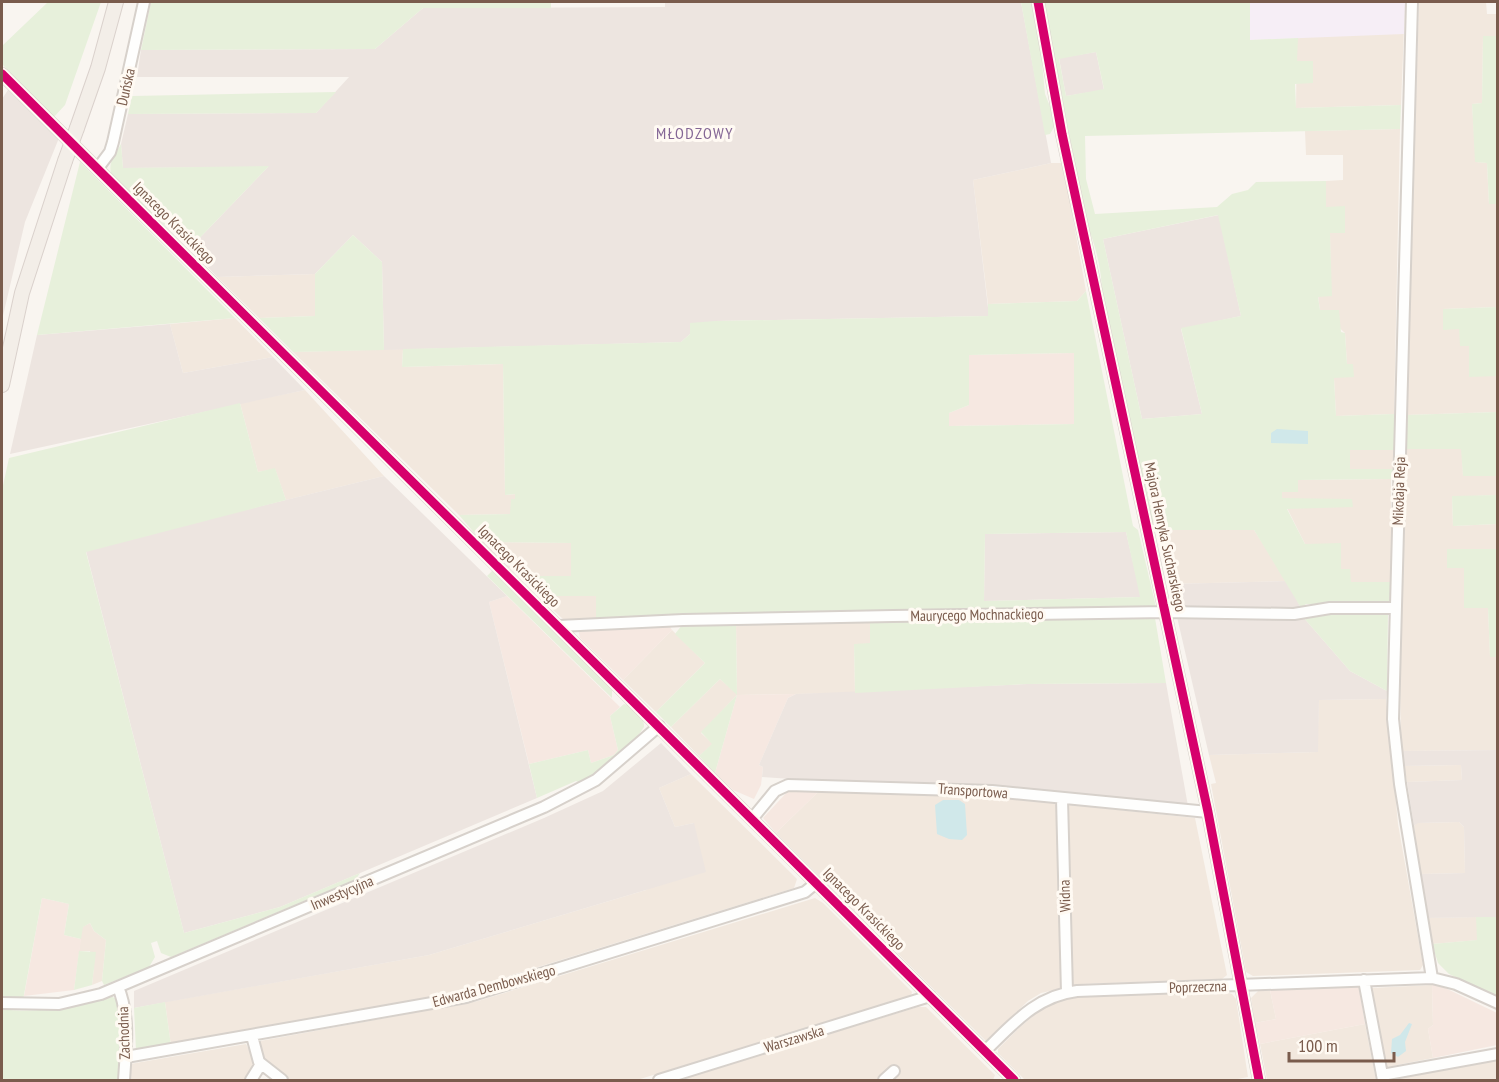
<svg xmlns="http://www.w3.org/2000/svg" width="1499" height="1082" font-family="'PT Sans Narrow',sans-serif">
<rect width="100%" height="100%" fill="#f9f5f0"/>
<!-- residential -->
<path fill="#f2e8de" d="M1405 2 1401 105 1296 108 1297 38Z
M1419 2H1486L1487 14H1497V36H1483L1482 103 1472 104 1476 162 1487 163 1489 204H1497V307L1443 309V329H1460L1469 346V376H1497V412L1406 415Z
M1400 129 1394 414 1336 416 1334 378 1352 364H1347L1345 333 1320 310 1318 296H1331L1330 233H1345V207H1325L1326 181 1343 180V155H1306L1305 131Z
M1051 163H1063L1086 291 1077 301 988 304 973 180Z
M315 274V316L259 318 217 277Z
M235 318 273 357 183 373 170 324Z
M403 349 402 367 503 364 505 495 516 494 515 499 511 500V514L459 515 293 352Z
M305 390 384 476 286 500 275 469 258 472 240 403Z
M1404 449H1462L1463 476H1497V495L1452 497 1453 526 1497 524V549H1447V567L1464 568 1488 608 1490 656 1497 657V750L1401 751 1400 678Z
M1349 450H1394V469H1350Z
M1391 479V582H1351L1341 569 1305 544 1282 498V492H1298V480Z
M1158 530H1254L1287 581 1169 584Z
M482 542 571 543V576H518Z
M538 596H596V620H564Z
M870 621V644H854L855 693 737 695 701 733 713 744 699 756 671 727 720 679 737 694 736 623Z
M672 630 705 663 656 712 623 680Z
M1386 699 1398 824 1423 965 1420 970 1253 976 1246 972 1211 784 1216 783 1209 755 1317 752 1319 700Z
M1461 765 1462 780 1407 782 1404 766Z
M691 774 797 879 794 888 457 992 171 1046 165 1002 429 955 646 890 694 823 675 827 659 788Z
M819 791 988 796 1195 818 1227 975 1222 979 1081 984 1041 993 1028 1001 986 1041 776 833Z
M1459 822 1464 827 1465 873 1420 874 1414 826 1417 823Z
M815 898 823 903 912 992 911 996 637 1080H290L261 1058 260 1041 478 1001Z
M1478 917 1479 940 1432 944 1427 918Z
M90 923 94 931 106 940 102 981 92 985 94 967 90 951H79L82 927Z
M1432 985 1433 1025 1428 1029 1433 1058 1387 1067 1371 988Z
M1270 990 1276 1019 1255 1023 1251 998 1258 991Z
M1225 992 1232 994 1236 999 1248 1077 1233 1080H1025L998 1053V1049L1019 1028 1047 1004 1076 997Z
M918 1007H926L995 1075 993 1080H677Z
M1365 1024 1376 1080H1267L1260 1044Z
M246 1044 256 1063 246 1080H129L130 1064Z
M1497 1059V1080H1390V1079Z"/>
<!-- commercial -->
<path fill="#f6e8e1" d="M1074 353 1075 424 949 426V413L969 405V355Z
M507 596 620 707 610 716 618 750 614 755 591 763 588 750 529 764 489 602Z
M632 626 670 627 672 630 623 680 580 638 578 628Z
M796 694 788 698 759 765 763 767 761 785 754 799 733 790 715 773 737 695Z
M789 790 819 791 776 833 763 818Z
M42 898 69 904 64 935 81 939 74 990 24 996Z
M1432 985H1439L1497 1013V1045L1433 1058 1428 1029 1433 1025Z
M1359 987 1365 1024 1260 1044 1255 1023 1276 1019 1270 990Z"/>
<!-- industrial -->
<path fill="#ede5e0" d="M665 2H1021L1051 163 973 180 989 316 715 321 690 334 681 342 384 350 382 262 353 235 315 274 217 277 190 248 268 167 123 168 121 144 128 114 316 113 349 77H137L141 50 375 49 423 8 665 7Z
M1096 52 1104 90 1066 96 1059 58Z
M8 90 59 138 25 222 2 320V99Z
M1219 215 1241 316 1181 329 1202 414 1142 419 1103 239Z
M170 324 183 373 273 357 305 390 10 454 37 335Z
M384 476 507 596 489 602 537 798 280 907 184 933 86 551 187 524Z
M1126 532 1141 597 984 601 985 534Z
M1287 581 1301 608H1175L1169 584Z
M1177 617H1303L1350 671 1387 691 1386 699 1319 700 1318 752 1209 755Z
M1166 683 1188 806 762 777 763 767 759 765 788 698 796 694 1027 684Z
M661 743 691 774 659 788 675 827 694 823 706 872 429 955 134 1008V991L544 818 603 791Z
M1497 750V917L1427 918 1420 874 1465 873 1464 827 1459 822 1418 823 1414 826 1407 782 1462 780 1461 765 1404 766 1401 751Z"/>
<!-- education -->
<path fill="#f6eef6" d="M1250 2H1405L1404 34 1250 40Z"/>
<!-- green -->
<path fill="#e7f0db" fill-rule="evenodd" d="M48 2H101L65 105 53 118 2 64V46Z
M151 2H551V8H423L375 49 141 50Z
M1021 2H1032L1041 52 1045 94 1053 114 1054 127 1050 134 1045 135Z
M1044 2H1250V40L1298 38 1297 61H1313V83L1295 84 1296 108 1401 105 1400 129 1085 136 1086 179 1095 214 1217 207 1232 194 1248 190 1256 182 1326 181V207L1345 206V233H1330L1332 296 1318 297 1320 310H1339L1341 332 1345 333 1347 364H1353L1354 377 1334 378 1336 416 1394 414V450H1350V469H1394L1391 479 1298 480V492H1282V498L1352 499 1353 507 1287 509 1305 544 1341 543V569H1350L1351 582H1391L1389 604H1306L1301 608 1254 530H1153L1102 296C1102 270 1096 246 1086 222ZM1096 52 1104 89 1066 96 1059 59ZM1218 215 1241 316 1181 328 1202 414 1142 419 1103 239Z
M1483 36H1497V204H1489L1487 163 1475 162 1472 104 1482 103Z
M336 92 316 113 128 114 132 96Z
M121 144 123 168 269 166 190 248 113 178C106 165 114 156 121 144Z
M80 162 235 318 37 335Z
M353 235 382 262 384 350 293 352 259 318 315 316V274Z
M1086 291 1133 526 1138 530 1156 607 596 620V596H538L518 576H571V543L482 542 459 515 510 514 511 499H515V494L505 495 503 364 402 367 403 349 681 342 690 334V323L715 321 988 316V304L1077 301ZM1074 353V424L949 426V413L969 405V355ZM1126 532 1140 597 984 601 985 534Z
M1497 307V376L1469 377V346H1460L1459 329 1443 330V309Z
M240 403 258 472 275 468 286 500 86 552 184 933 280 907 360 873 356 879 176 955 171 957 161 953 157 941 151 943 155 957 149 967 104 985 102 981 106 940 94 931 90 923 83 927 81 939 64 935 69 904 42 898 23 1000 2 999V490L9 458Z
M1497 412V476H1463L1461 449H1404L1406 415Z
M1497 495V524L1453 526 1452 496Z
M1447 549H1497V657H1490L1488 608H1464V568H1447Z
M494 569 612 689V698L487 576Z
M1315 612 1388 613 1387 691 1350 671 1303 617Z
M1155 618 1166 683 1027 684 855 693 854 644 870 643V621Z
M736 623 737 695 715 773 699 756 712 744 701 732 737 695 720 679 671 727 656 712 705 663 675 634 682 625Z
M624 704C634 706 645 717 644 727 629 751 603 769 580 783L576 781 537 798 529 764 588 750 591 763 614 755 618 750 610 716Z
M1476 917H1497V997L1449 974 1438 963 1432 944 1477 940Z
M79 951 96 952 92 985 74 990Z
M111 996 118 1000 123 1032 118 1080H2V1009C38 1014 75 1006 111 996Z
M165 1002 171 1046 136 1051 134 1008Z"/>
<!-- water -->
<path fill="#d0e8ea" d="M1277 429 1308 431V444L1271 443V433Z
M943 800H959L965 804 967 835 962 840 949 839 937 834 935 805Z
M1409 1023 1412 1024 1405 1042 1406 1051 1398 1057 1391 1053 1392 1039 1400 1035Z"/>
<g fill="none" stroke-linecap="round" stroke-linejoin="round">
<defs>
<path id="minor" d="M1038 2 1062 134 1208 812 1259 1080
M1412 2 1393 719 1400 784 1432 978
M2 74 1014 1080
M98 168 110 152 113 142 144 2
M559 626 683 620 893 616 1166 612 1294 614 1330 608H1395
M1062 799 1067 992
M752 819 775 791 788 785 992 791 1208 812
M1364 980 1383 1080
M118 987C130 1015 126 1050 124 1080
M2 1003 59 1004 101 994 544 807 596 780 659 726
M252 1036 259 1062 282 1080
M985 1051C1013 1024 1036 996 1077 991L1432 978 1456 984 1498 1003
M126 1057 466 997 805 892 816 883
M1382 1075 1498 1054
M251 1080 261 1064
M659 1080 930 996
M884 1080 894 1071"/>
<path id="major" d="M77 128 98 68 116 2
M2 385 22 293 65 161"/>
</defs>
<!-- minor casing -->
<use href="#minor" stroke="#d7d1cb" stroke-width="14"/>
<!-- major casing -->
<use href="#major" stroke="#dad1cc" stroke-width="16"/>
<!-- minor -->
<use href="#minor" stroke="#fefefd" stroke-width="10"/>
<!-- major -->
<use href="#major" stroke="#f3eee8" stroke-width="14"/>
<defs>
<path id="major-bridge" d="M65 161 77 128"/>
</defs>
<!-- major-bridge casing -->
<use href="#major-bridge" stroke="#dad1cc" stroke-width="16" stroke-linecap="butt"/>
<!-- major-bridge -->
<use href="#major-bridge" stroke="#f3eee8" stroke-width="14"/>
<defs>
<path id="cycleway" d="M1038 2 1062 134 1208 812 1259 1080
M2 74 1014 1080"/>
</defs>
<!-- cycleway casing -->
<use href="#cycleway" stroke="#fffaf3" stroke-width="13"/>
<!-- cycleway -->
<use href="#cycleway" stroke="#d6006c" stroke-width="9"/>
</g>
<g text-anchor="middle" stroke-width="6" stroke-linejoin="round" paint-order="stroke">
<!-- street labels -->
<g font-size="15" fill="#7a5c4d" stroke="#fffaf3">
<text transform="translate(126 87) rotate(-77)" y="5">Duńska</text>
<text transform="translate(174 223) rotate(45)" y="5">Ignacego Krasickiego</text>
<text transform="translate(1399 491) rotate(-88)" y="5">Mikołaja Reja</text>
<text transform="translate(1165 537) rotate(78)" y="5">Majora Henryka Sucharskiego</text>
<text transform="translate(519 566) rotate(45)" y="5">Ignacego Krasickiego</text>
<text transform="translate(977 615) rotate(-1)" y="5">Maurycego Mochnackiego</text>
<text transform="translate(973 791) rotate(4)" y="5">Transportowa</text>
<text transform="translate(342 893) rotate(-23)" y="5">Inwestycyjna</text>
<text transform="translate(1065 896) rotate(-92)" y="5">Widna</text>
<text transform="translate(864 909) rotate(45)" y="5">Ignacego Krasickiego</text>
<text transform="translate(494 986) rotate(-15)" y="5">Edwarda Dembowskiego</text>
<text transform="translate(1198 987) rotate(-2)" y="5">Poprzeczna</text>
<text transform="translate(124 1033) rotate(-92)" y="5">Zachodnia</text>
<text transform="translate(794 1039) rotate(-17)" y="5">Warszawska</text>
</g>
<!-- neighbourhood labels -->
<g font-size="16" letter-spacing="1.5" fill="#846695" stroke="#fffaf3">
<text x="695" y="139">MŁODZOWY</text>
</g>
</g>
<!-- border -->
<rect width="1499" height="1082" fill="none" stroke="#7a5c4d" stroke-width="6"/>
<!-- scale -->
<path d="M1289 1052v9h105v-9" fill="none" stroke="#7a5c4d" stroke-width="3"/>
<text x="1298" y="1052" font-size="18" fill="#7a5c4d" stroke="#fffaf3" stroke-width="4.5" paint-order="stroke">100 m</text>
</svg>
